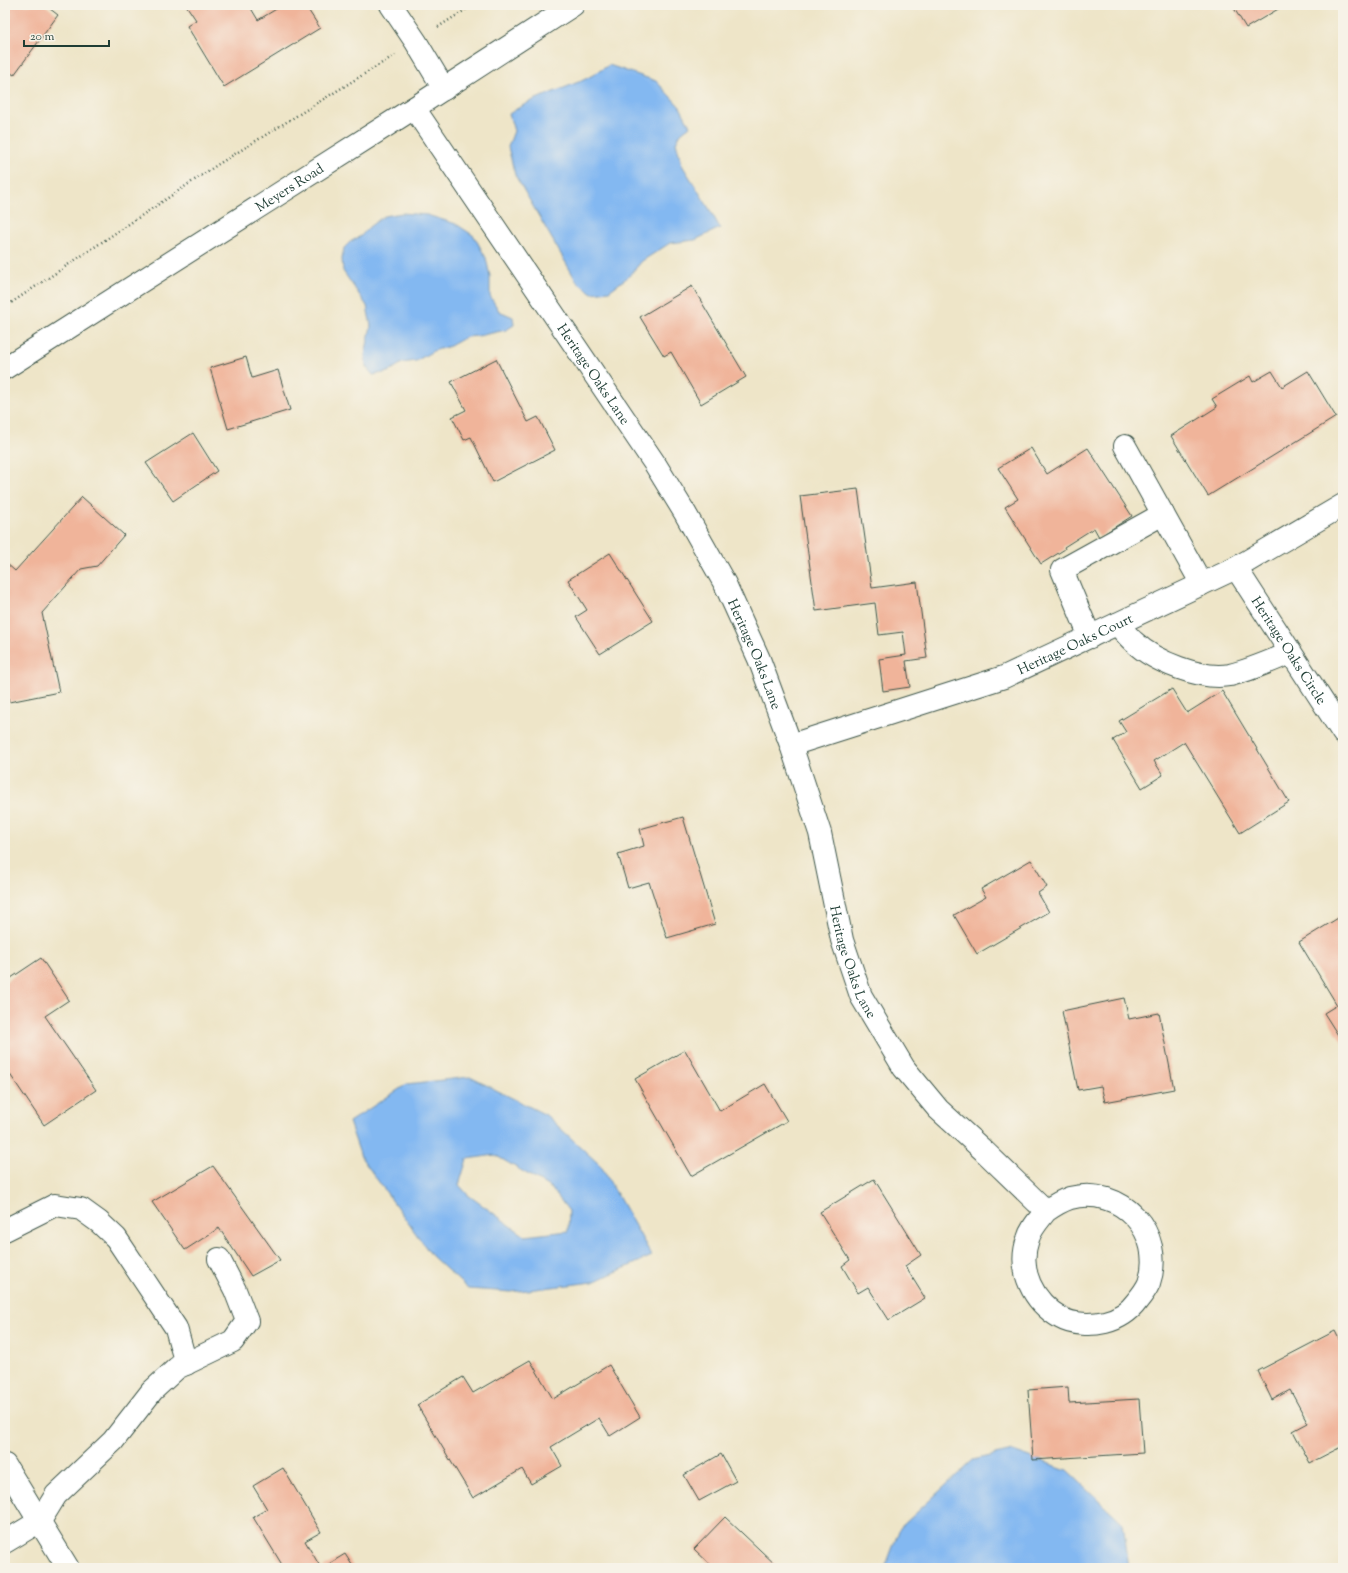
<svg xmlns="http://www.w3.org/2000/svg" width="1348" height="1573" font-family="'Sorts Mill Goudy',serif">
<rect width="100%" height="100%" fill="#f7f3e8"/>
<filter id="ink" filterUnits="userSpaceOnUse"><feTurbulence type="fractalNoise" baseFrequency=".025" numOctaves="2"/><feDisplacementMap in="SourceGraphic" scale="8" xChannelSelector="R" yChannelSelector="G"/><feConvolveMatrix kernelMatrix="1 2 1 2 8 2 1 2 1" color-interpolation-filters="sRGB"/></filter>
<filter id="wash" filterUnits="userSpaceOnUse"><feTurbulence type="fractalNoise" baseFrequency=".012" numOctaves="4" result="noise"/><feDisplacementMap in="SourceGraphic" scale="16" xChannelSelector="R" yChannelSelector="G"/><feGaussianBlur stdDeviation="0.9" result="paint"/><feColorMatrix in="noise" values="0 0 0 0 0 0 0 0 0 0 0 0 0 0 0 0 0 1.4 0 .05"/><feComposite in="paint" operator="in"/></filter>
<g filter="url(#wash)">
<rect width="100%" height="100%" fill="#eee5c8"/>
<!-- water -->
<path fill="#83b8f1" stroke="#517a92" fill-rule="evenodd" d="M609 65 656 81 680 107 690 126 681 133 676 142 682 165 710 210 720 228 695 240 670 243 642 261 628 277 609 291 592 293 577 282 515 175 508 147 514 131 509 114C530 99 553 93 576 83 588 79 599 71 609 65Z
M402 213 427 215 456 224 474 236 486 258 490 276V296L499 311 513 317 514 325 506 330 478 336 466 337 450 346 433 351 416 361 402 363 388 372 373 375 366 367 365 355 371 326 367 306 343 271 342 258 344 248 350 242 361 236 369 227 384 216Z
M470 1077 546 1115 601 1166 652 1256 593 1282 511 1292 468 1289 432 1256 361 1157 349 1122 407 1084ZM495 1155 551 1188 569 1211 568 1231 525 1236 468 1195 459 1185 467 1159Z
M1013 1451 1067 1470 1123 1523 1129 1568H885L900 1528 973 1460Z"/>
<g id="blocks">
<!-- building -->
<path fill="#f0b49a" d="M5 5H45L58 15 14 75 5 69Z
M186 5H249L258 20 283 5H305L320 28 224 87 187 26 196 20Z
M1232 5H1285L1246 28Z
M692 286 746 377 701 404 671 352 664 356 640 317Z
M246 357 252 378 278 370 290 410 228 429 210 368Z
M496 359 528 422 538 417 555 450 493 482 471 437 464 440 452 417 466 410 451 382Z
M1272 371 1282 387 1308 371 1336 417 1208 496 1171 436 1217 407 1212 399 1250 376 1253 382Z
M193 433 217 471 173 501 146 463Z
M1031 448 1047 474 1088 448 1132 516 1099 537 1094 528 1064 547 1065 549 1041 564 1005 507 1018 499 998 468Z
M858 489 872 588 917 582 927 658 906 661 910 687 883 691 879 659 906 655 903 632 879 635 875 603 816 611 800 496Z
M82 497 124 535 97 566 81 569 42 613 59 692 9 702 5 684V562L15 571Z
M610 553 653 621 600 654 576 617 587 610 568 580Z
M1172 689 1187 713 1222 691 1289 802 1240 833 1184 742 1154 761 1163 775 1142 788 1113 740 1126 732 1119 721Z
M683 817 715 924 667 938 649 882 628 888 618 854 644 846 640 829Z
M1031 860 1047 887 1038 893 1049 912 977 954 954 915 986 897 981 889Z
M1343 915V1043L1324 1013 1337 1005 1299 942Z
M41 958 69 1000 45 1016 96 1090 44 1125 5 1067V982Z
M1124 998 1129 1019 1159 1013 1174 1089 1105 1102 1101 1086 1078 1090 1062 1011Z
M685 1050 720 1111 765 1084 787 1121 691 1176 635 1079Z
M213 1166 280 1260 251 1276 219 1228 185 1250 152 1202Z
M874 1179 921 1255 905 1266 925 1298 889 1320 868 1287 858 1293 842 1266 850 1260 820 1212Z
M1335 1331 1343 1347V1446L1310 1463 1293 1431 1308 1423 1290 1390 1272 1400 1258 1371Z
M530 1360 553 1399 609 1365 640 1417 610 1436 599 1418 551 1447 562 1466 531 1484 522 1469 473 1498 417 1405 463 1377 473 1393Z
M1068 1387 1069 1403 1139 1399 1143 1453 1033 1460 1028 1390Z
M721 1454 736 1481 699 1501 684 1475Z
M283 1468 321 1532 305 1541 321 1568H284L253 1517 267 1509 253 1486Z
M725 1517 778 1567 776 1568H714L694 1549Z
M345 1554 354 1568H322Z"/>
</g>
</g>
<g filter="url(#ink)">
<use href="#blocks" fill-opacity="0" stroke="#3e564a" stroke-width="1"/>
<g fill="none" stroke-linecap="round" stroke-linejoin="round">
<defs>
<g id="minor">
<path d="M391 5 416 42 444 89"/>
<path id="s1" d="M414 108 655 464 685 513 725 584 759 659 791 745 820 833 842 940 861 996 904 1068 938 1109 984 1151 1046 1211C1039 1220 1031 1228 1028 1239 1017 1270 1033 1302 1061 1318 1073 1325 1092 1325 1105 1322 1118 1319 1130 1311 1137 1301 1142 1295 1146 1290 1149 1283 1166 1233 1121 1185 1070 1198 1061 1201 1053 1206 1046 1211"/>
<path d="M1125 446 1199 579 1200 585"/>
<path id="s2" d="M1236 568 1343 733"/>
<path d="M1117 624C1123 630 1128 637 1134 642 1155 662 1201 680 1230 675 1251 670 1271 661 1290 653"/>
<path d="M1090 637 1062 570 1163 514"/>
<path id="s3" d="M791 745 1004 677 1236 568 1343 505"/>
<path d="M5 1230 55 1205 81 1209 99 1222 116 1238 176 1328 186 1364"/>
<path d="M5 1465 68 1568"/>
<path d="M5 1542 40 1521 56 1495 113 1441 152 1391 177 1368 233 1341 247 1321 235 1290 219 1259"/>
</g>
<g id="tertiary">
<path id="s4" d="M5 368 414 108 573 5"/>
</g>
</defs>
<!-- minor casing -->
<use href="#minor" stroke="#3e564a" stroke-width="24"/>
<!-- tertiary casing -->
<use href="#tertiary" stroke="#3e564a" stroke-width="24"/>
<!-- path -->
<path stroke="#3e564a" stroke-width="2.5" stroke-dasharray="1 3" stroke-linecap="butt" d="M438 27 473 5
M5 307 217 165 395 55"/>
<!-- minor -->
<use href="#minor" stroke="#fff" stroke-width="22"/>
<!-- tertiary -->
<use href="#tertiary" stroke="#fff" stroke-width="22"/>
</g>
</g>
<g text-anchor="middle" stroke-width="3.5" stroke-linejoin="round" paint-order="stroke">
<!-- street labels -->
<g font-size="14" fill="#1f3d34" stroke="#f7f3e8">
<text dy="5" stroke="none"><textPath href="#s4" startOffset="337">Meyers Road</textPath></text>
<text dy="5" stroke="none"><textPath href="#s1" startOffset="321">Heritage Oaks Lane</textPath></text>
<text dy="5" stroke="none"><textPath href="#s3" startOffset="302">Heritage Oaks Court</textPath></text>
<text dy="5" stroke="none"><textPath href="#s2" startOffset="98">Heritage Oaks Circle</textPath></text>
<text dy="5" stroke="none"><textPath href="#s1" startOffset="645">Heritage Oaks Lane</textPath></text>
<text dy="5" stroke="none"><textPath href="#s1" startOffset="969">Heritage Oaks Lane</textPath></text>
</g>
</g>
<!-- margin -->
<rect width="1348" height="1573" fill="none" stroke="#f7f3e8" stroke-width="20"/>
<!-- scale -->
<path d="M24 40v6h85v-6" fill="none" stroke="#1f3d34" stroke-width="2"/>
<text x="30" y="40" font-size="12" fill="#1f3d34" stroke="#f7f3e8" stroke-width="3" paint-order="stroke">20 m</text>
</svg>
